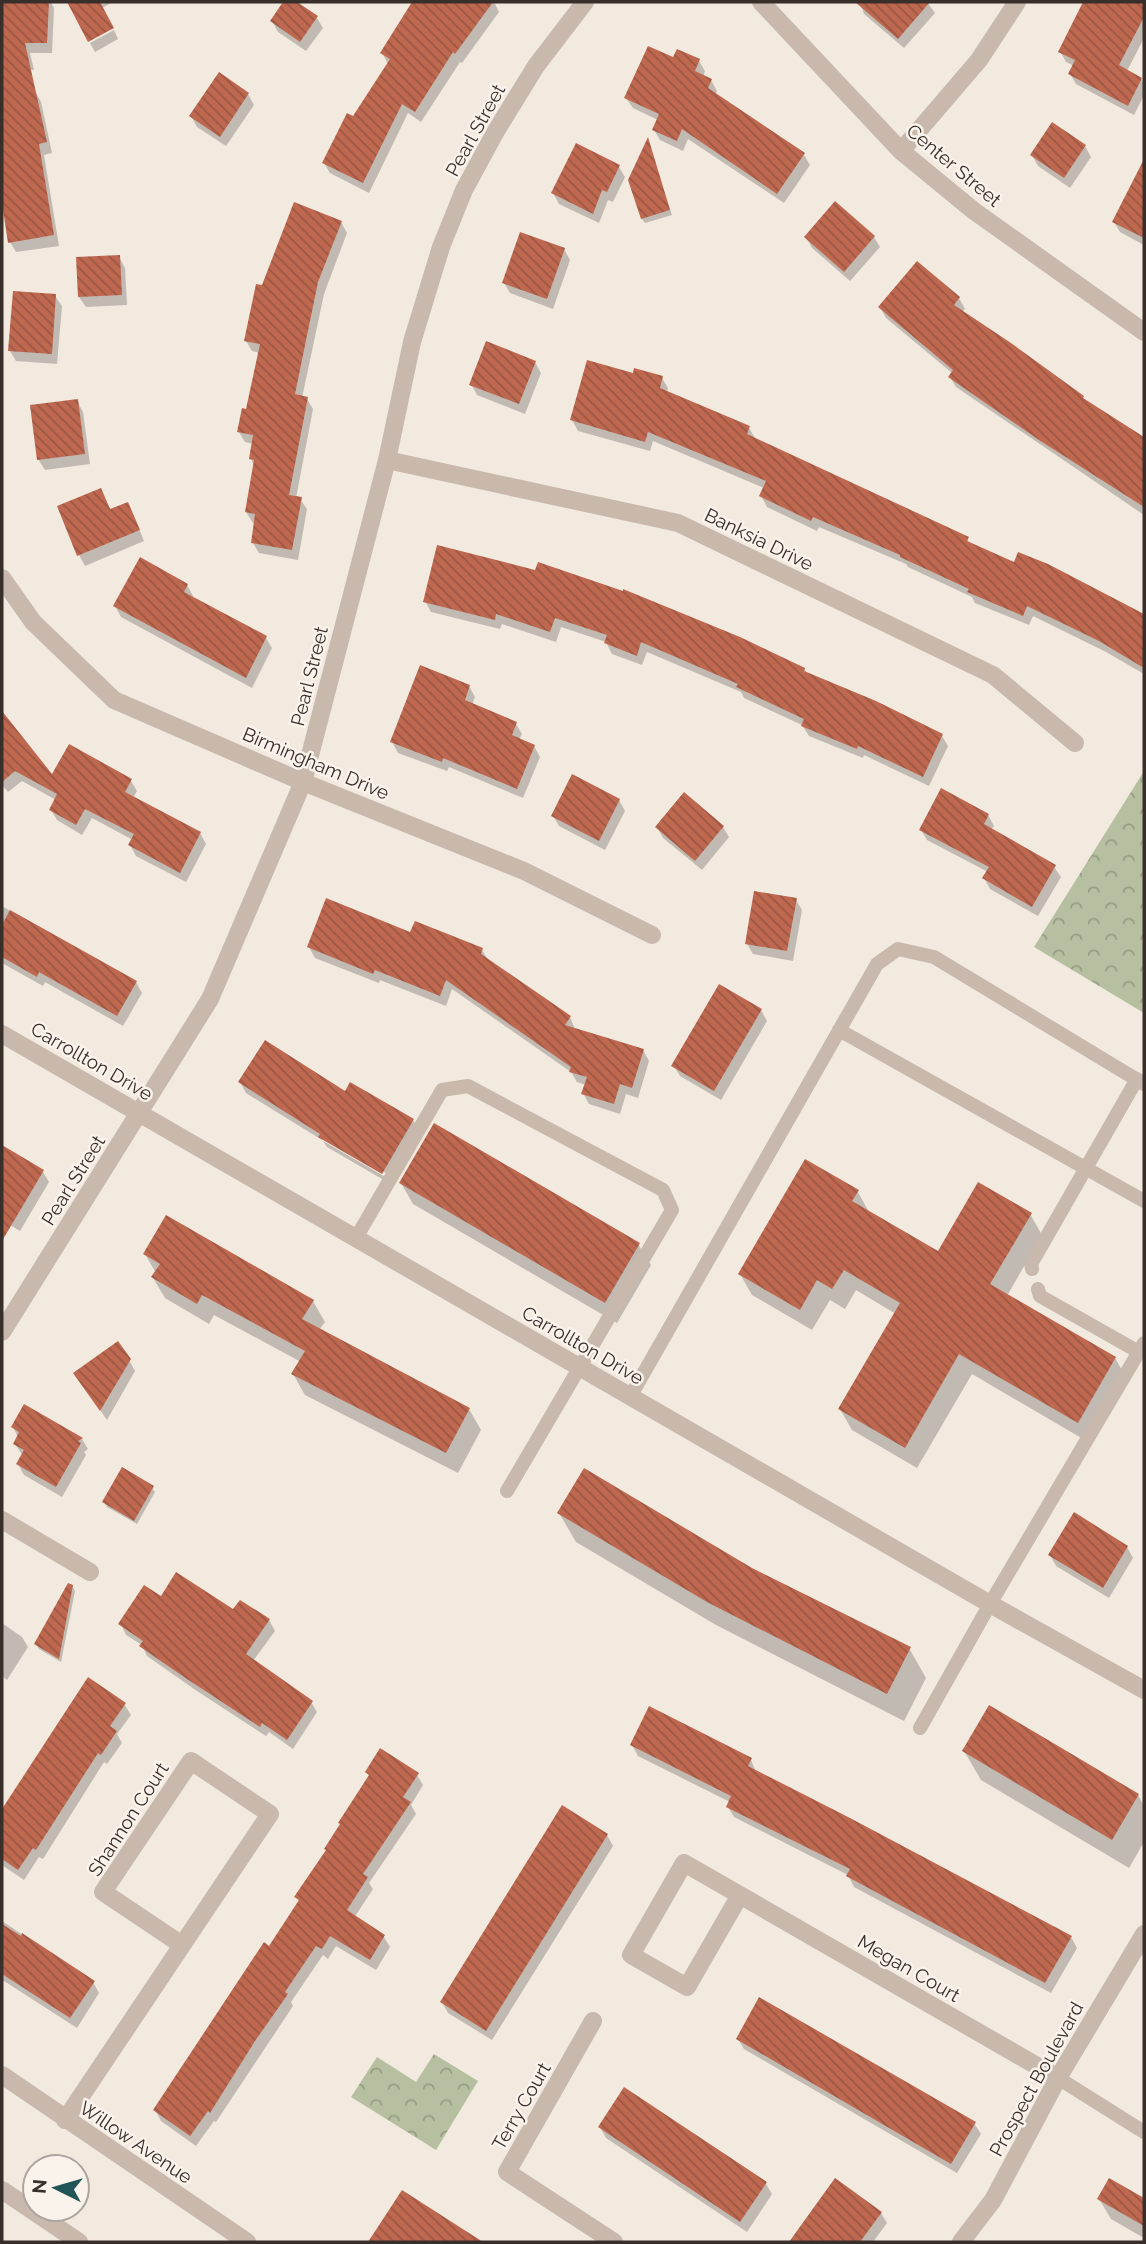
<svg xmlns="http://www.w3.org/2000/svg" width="1146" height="2244" font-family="Raleway,sans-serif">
<defs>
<pattern id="park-crowns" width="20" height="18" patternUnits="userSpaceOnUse" patternTransform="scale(1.75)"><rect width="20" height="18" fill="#b6c0a0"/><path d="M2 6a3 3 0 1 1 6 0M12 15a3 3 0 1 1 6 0" fill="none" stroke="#959c83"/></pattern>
<pattern id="building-back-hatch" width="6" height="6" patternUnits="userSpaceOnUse" patternTransform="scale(1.75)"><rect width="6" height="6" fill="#bf6850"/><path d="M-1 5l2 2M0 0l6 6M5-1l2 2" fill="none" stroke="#9c5643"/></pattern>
</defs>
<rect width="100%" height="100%" fill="#f2e9df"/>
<!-- park -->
<path fill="url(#park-crowns)" d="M1144 771V1013L1034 947Z
M434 2054 478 2081 436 2150 351 2097 377 2057 416 2082Z"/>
<!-- shadow -->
<path fill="#0003" d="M2 2H51L54 8 52 53H30L34 70 2 69Z
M69 2H113L102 8 89 40Z
M286 2H294L317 18 323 28 306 51 278 32 272 21Z
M414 2H494L499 12 462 63 460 62 421 122 408 113 369 193 330 173 324 163 388 64 382 53Z
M860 2H927L935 13 904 48 864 14Z
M1110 2H1144V38L1127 71 1141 79 1144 85V95L1134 115 1076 84 1070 74 1074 66 1066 62 1060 51 1103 16Z
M114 30 118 39 95 52 90 43Z
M674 60 699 61 705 71 703 77 711 80 717 91 716 94 804 155 810 165 784 203 688 139 683 151 660 140 654 130 658 120 633 108 626 98Z
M35 91 41 102 52 153 44 155 59 246 16 252 10 242 2 192V99Z
M248 94 254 105 226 146 197 127 191 116Z
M648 141 672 215 645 223 642 219Z
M1085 146 1091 157 1070 188 1038 166 1032 155Z
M619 167 625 177 613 202 608 200 599 223 559 204 553 193Z
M1135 181 1144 186V245L1120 232 1114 222Z
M341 222 347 233 324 294 302 398 307 399 313 409 296 498 300 499 307 509 298 560 259 553 253 543 256 523H253L246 512 254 466 251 459 254 444 245 442 239 432 247 411 260 353 252 351 246 341 263 287Z
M806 237H874L880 247 850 281 812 248Z
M564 249 570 260 553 309 510 293 504 283Z
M119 257 125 268 127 305 86 307 79 297Z
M55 296 62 306 57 364 16 361 10 351Z
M959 298 965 309 962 312 1083 397 1085 401 1144 440V515L956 387 950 377 952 373 886 318 880 307Z
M535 362 541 373 525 414 477 395 471 384Z
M634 375 662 378 668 388 667 393 749 428 755 438 967 539 971 545 1015 564 1047 566 1144 616V674L1106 652 1033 616 1029 625 975 603 972 597 908 567 906 564 819 527 817 531 767 507 761 496 764 488 653 441 650 451 578 431 572 420Z
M77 401 83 412 90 464 45 470 38 459Z
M101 490 111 511 133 514 144 541 85 566 79 555Z
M439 548 804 669 807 673 942 736 948 746 929 786 864 755 863 758 809 736 802 725 744 698 741 692 647 652 642 665 612 654 606 642 561 627 556 642 502 624 500 629 431 612 425 601Z
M187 585 193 596 192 598 266 638 272 648 252 688 121 617 115 606Z
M469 686 475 697 472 705 516 724 522 734 519 740 534 746 540 757 523 798 449 767 447 771 398 753 392 742Z
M2 714 53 777 131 781 137 791 133 798 200 833 206 844 186 882 136 856 130 845 133 840 92 818 82 835 57 820 51 810 56 800 22 781 8 792 2 785Z
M619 800 625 811 605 850 559 826 553 816Z
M988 815 994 826 991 830 1054 867 1061 877 1038 916 990 889 984 878 988 872 927 840 921 830Z
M657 827H723L729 837 702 870 663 838Z
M796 900 802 910 793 961 753 954 747 944Z
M2 906 136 982 142 993 123 1026 45 982 43 986 2 963Z
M411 934 482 950 488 960 570 1017 575 1029 643 1050 649 1061 638 1098 626 1094 620 1114 589 1104 583 1093 586 1085 577 1082 571 1072 452 989 446 1006 380 980 379 983 315 958 309 947Z
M761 1010 767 1021 721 1100 680 1076 674 1066Z
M240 1082 413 1120 419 1131 389 1183 327 1147 323 1141 389 1179 391 1176 322 1136V1140L246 1093Z
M2 1147 43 1172 49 1182 20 1231 2 1220Z
M401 1183 638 1244 651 1265 617 1323 413 1204Z
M858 1192 870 1214 938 1253 1030 1214 1042 1235 1007 1296 1115 1358 1127 1379 1090 1443 972 1374 917 1468 852 1430 840 1409 896 1314 856 1290 845 1309 830 1300 812 1330 752 1295 740 1274Z
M145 1254 313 1301 325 1322 319 1330 469 1409 481 1430 458 1473 305 1395 293 1374 301 1362 214 1315 209 1324 165 1298 153 1278 156 1273Z
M129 1360 135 1371 107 1420 82 1384Z
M25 1406 82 1439 88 1449 84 1452 86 1455 62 1497 24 1475 18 1464 23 1456 15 1444 18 1437 13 1427Z
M152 1488 155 1492 137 1524 107 1507 104 1502Z
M559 1513 751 1570 909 1648 926 1678 904 1721 716 1625 576 1542Z
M1127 1547 1133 1558 1109 1598 1056 1566 1050 1555Z
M72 1586 75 1591 61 1662 39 1649 36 1644Z
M161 1599 269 1620 275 1631 253 1661 311 1702 317 1712 293 1749 269 1732 266 1736 194 1689 147 1656 142 1645 126 1635 121 1624Z
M2 1623 22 1637 28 1647 7 1680 2 1676Z
M89 1680 124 1704 131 1715 117 1734 122 1743 107 1764 104 1762 43 1859 39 1857 24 1880 2 1865V1814Z
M632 1745 751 1760 756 1772 1071 1937 1077 1948 1051 1993 854 1887 848 1875 734 1817 728 1807 730 1802 638 1756Z
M964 1751 1138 1795 1144 1806V1842L1129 1868 981 1780Z
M367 1772 417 1775 423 1785 411 1805 416 1814 369 1883 373 1889 354 1918 384 1937 390 1947 376 1970 336 1946 328 1959 323 1955 291 2002 293 2006 216 2122 214 2121 196 2146 161 2121 155 2110 270 1948 299 1902 297 1897 328 1851 370 1777Z
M607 1835 613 1846 492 2040 448 2013 442 2002Z
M2 1921 93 1982 99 1993 77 2028 4 1981 2 1982Z
M738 2039 974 2123 981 2134 957 2173 744 2049Z
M600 2127 766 2184 772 2194 747 2232 606 2138Z
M836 2181 881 2213 887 2223 873 2242H792Z
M1110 2181 1144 2200V2238L1111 2219 1099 2199Z
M402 2192 480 2242H378L374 2236Z"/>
<!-- building -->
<path fill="url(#building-back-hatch)" d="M2 2H49L47 43H25L47 142 39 144 54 235 8 243 2 203Z
M67 2H100L114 28 88 42Z
M283 2H297L318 16 300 42 270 21Z
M412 2H493L455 54 453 52 415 112 402 104 363 183 322 163 347 113 353 116 390 59 380 53Z
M855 2H930L898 39Z
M1083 2H1144V17L1119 65 1142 78 1128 106 1068 74 1075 60 1058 52Z
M648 46 673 57 677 49 700 59 695 71 712 79 708 88 805 153 777 194 682 129 677 141 652 130 659 114 624 98Z
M219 72 249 93 220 137 189 116Z
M1052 122 1086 145 1064 178 1030 155Z
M648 137 670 210 641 219 628 180Z
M576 143 620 165 607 192 602 190 593 214 551 193Z
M1144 159V238L1112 222Z
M835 201 875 236 844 272 804 237Z
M294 202 342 221 318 282 295 394 308 397 289 495 302 497 292 550 251 543 255 514 245 512 254 460 249 459 253 435 237 432 242 408 246 409 260 344 244 341 256 284 262 285Z
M520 232 565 248 547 299 502 283Z
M120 255 122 295 78 297 76 257Z
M917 261 960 297 954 305 1011 343 1084 396 1083 398 1144 437V507L1039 440 948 377 953 370 878 307Z
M13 291 56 294 52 354 8 351Z
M486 341 536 361 519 404 469 385Z
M587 360 633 373 634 368 663 376 660 388 750 426 747 434 969 537 967 541 1014 562 1018 552 1048 564 1144 614V668L1099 641 1027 606 1023 616 967 592 969 589 900 557V555L813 517 811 521 759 496 766 481 648 432 645 442 570 420Z
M78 399 85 454 37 460 30 405Z
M101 488 110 509 128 502 140 530 77 556 57 506Z
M437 545 535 570 538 562 623 591V589L740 637 805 668 804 671 876 701 943 734 923 777 858 746 857 749 801 726 804 719 736 687 738 684 641 642 637 656 604 643 607 635 555 618 550 632 496 614 495 620 423 602Z
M140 557 188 584 184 592 267 636 246 678 113 606Z
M420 665 470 685 465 700 517 722 512 735 535 745 517 789 443 758 442 762 390 742Z
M2 711 52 774 69 744 132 779 125 792 201 832 180 873 128 845 134 834 85 809 76 825 49 810 57 794 15 771 2 782Z
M572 774 620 799 599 841 551 816Z
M941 788 989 814 984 824 1056 865 1032 907 982 878 989 867 919 830Z
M684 792 724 826 695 861 655 827Z
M754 891 797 898 787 951 745 944Z
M326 898 410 932 415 921 483 948 481 954 571 1016 565 1025 644 1049 632 1088 620 1084 614 1104 581 1094 587 1077 569 1072 571 1067 446 980 440 996 375 970 373 974 307 947Z
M10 910 137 981 117 1016 39 972 37 977 2 957V925Z
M719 984 762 1009 714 1091 671 1066Z
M265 1040 345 1091 350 1082 414 1119 382 1174 318 1137 320 1134 238 1082Z
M434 1123 640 1243 605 1303 399 1183Z
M2 1145 44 1170 2 1241Z
M805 1159 859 1190 852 1201 938 1251 978 1182 1032 1213 990 1284 1116 1357 1078 1423 959 1354 905 1448 838 1409 900 1303 844 1270 832 1289 817 1280 800 1310 738 1274Z
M166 1215 314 1300 302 1319 470 1408 446 1453 291 1374 305 1351 202 1295 197 1304 151 1277 160 1264 143 1254Z
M118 1341 131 1359 100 1411 73 1373Z
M24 1404 83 1438 78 1441 81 1443 56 1487 16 1464 24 1450 13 1444 19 1432 11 1427Z
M122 1467 154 1486 134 1521 102 1502Z
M584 1468 752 1568 911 1647 887 1694 707 1602 557 1513Z
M1074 1512 1128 1546 1103 1588 1048 1555Z
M176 1572 233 1609 240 1600 270 1619 246 1654 313 1701 287 1740 262 1723 260 1727 187 1679 139 1646 143 1641 118 1624 144 1585 161 1596Z
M68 1583 73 1585 59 1659 34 1644Z
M88 1677 126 1703 110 1726 117 1731 101 1755 98 1753 36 1850 33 1848 18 1870 2 1859V1809Z
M989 1705 1139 1794 1112 1840 962 1751Z
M649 1706 752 1758 748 1766 850 1818 1072 1936 1045 1983 846 1876 850 1869 726 1807 731 1796 630 1745Z
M380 1748 419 1773 403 1797 411 1802 363 1874 368 1877 347 1910 385 1935 370 1960 330 1936 322 1949 316 1946 285 1992 288 1994 255 2041 210 2113 208 2111 190 2136 153 2110 264 1942 269 1946 299 1900 294 1897 326 1850 324 1849 340 1824 338 1823 369 1775 365 1772Z
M562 1805 608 1834 486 2031 440 2002Z
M2 1924 21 1936 22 1933 95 1981 70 2018 2 1974Z
M759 1997 976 2122 951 2164 736 2039Z
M624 2087 767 2182 740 2222 598 2127Z
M835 2178 882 2212 860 2242H789Z
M1109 2178 1144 2198V2226L1097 2199Z
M402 2190 483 2242H368Z"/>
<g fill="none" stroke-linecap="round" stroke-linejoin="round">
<!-- service -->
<path stroke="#c9b8ac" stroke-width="14" d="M839 1030 1144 1201
M356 1238 442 1090 468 1086 663 1190 672 1210 507 1491
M1032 1269 1031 1264 1137 1079
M1038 1289 1040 1296 1139 1352
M630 1397 877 964 898 949 934 957 1144 1084
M920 1728 990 1604 1144 1343
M1058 2078 1144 2132"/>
<!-- minor -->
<path stroke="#c9b8ac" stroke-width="18" d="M901 151 979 60 1017 2
M387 460 678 523 993 675 1075 743
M2 578 33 622 114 700 303 782 524 871 652 935
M2 1034 990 1604 1144 1690
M2 1332 210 999 303 782 387 460 412 342 441 247 464 190 496 131 536 66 585 2
M2 1520 90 1572
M740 1895 687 1987 631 1955 684 1863 1058 2078
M593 2021 507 2172 614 2242
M2 2075 247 2242
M65 2120 270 1814 191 1761 103 1892 182 1945
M2 2190 79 2242"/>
<!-- tertiary -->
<path stroke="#c9b8ac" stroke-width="18" d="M761 2 901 151 974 211 1144 332
M961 2242 993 2200 1058 2078 1144 1934"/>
</g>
<g text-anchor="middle" stroke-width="5" stroke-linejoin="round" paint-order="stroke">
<!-- street labels -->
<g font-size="19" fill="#382e2a" stroke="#f9f3ec">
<text transform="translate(475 130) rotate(-61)" y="7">Pearl Street</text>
<text transform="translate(954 165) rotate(40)" y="7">Center Street</text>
<text transform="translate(759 539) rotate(26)" y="7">Banksia Drive</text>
<text transform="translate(309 676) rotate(-76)" y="7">Pearl Street</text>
<text transform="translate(316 763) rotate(23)" y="7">Birmingham Drive</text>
<text transform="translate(92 1061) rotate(30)" y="7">Carrollton Drive</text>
<text transform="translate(73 1180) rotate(-58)" y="7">Pearl Street</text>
<text transform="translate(583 1345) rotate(30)" y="7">Carrollton Drive</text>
<text transform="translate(128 1819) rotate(-57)" y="7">Shannon Court</text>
<text transform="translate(909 1968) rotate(30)" y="7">Megan Court</text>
<text transform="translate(1036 2079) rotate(-61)" y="7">Prospect Boulevard</text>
<text transform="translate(521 2106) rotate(-60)" y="7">Terry Court</text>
<text transform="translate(136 2142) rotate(34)" y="7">Willow Avenue</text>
</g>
</g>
<!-- border -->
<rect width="1146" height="2244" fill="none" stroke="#382e2a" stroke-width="7"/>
<!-- north arrow -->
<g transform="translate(56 2188) rotate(275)"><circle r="33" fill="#f9f3ec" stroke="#aca49e" stroke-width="2"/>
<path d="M0-5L12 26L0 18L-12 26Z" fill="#225557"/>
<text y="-10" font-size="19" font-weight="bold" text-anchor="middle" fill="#382e2a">N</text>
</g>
</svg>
